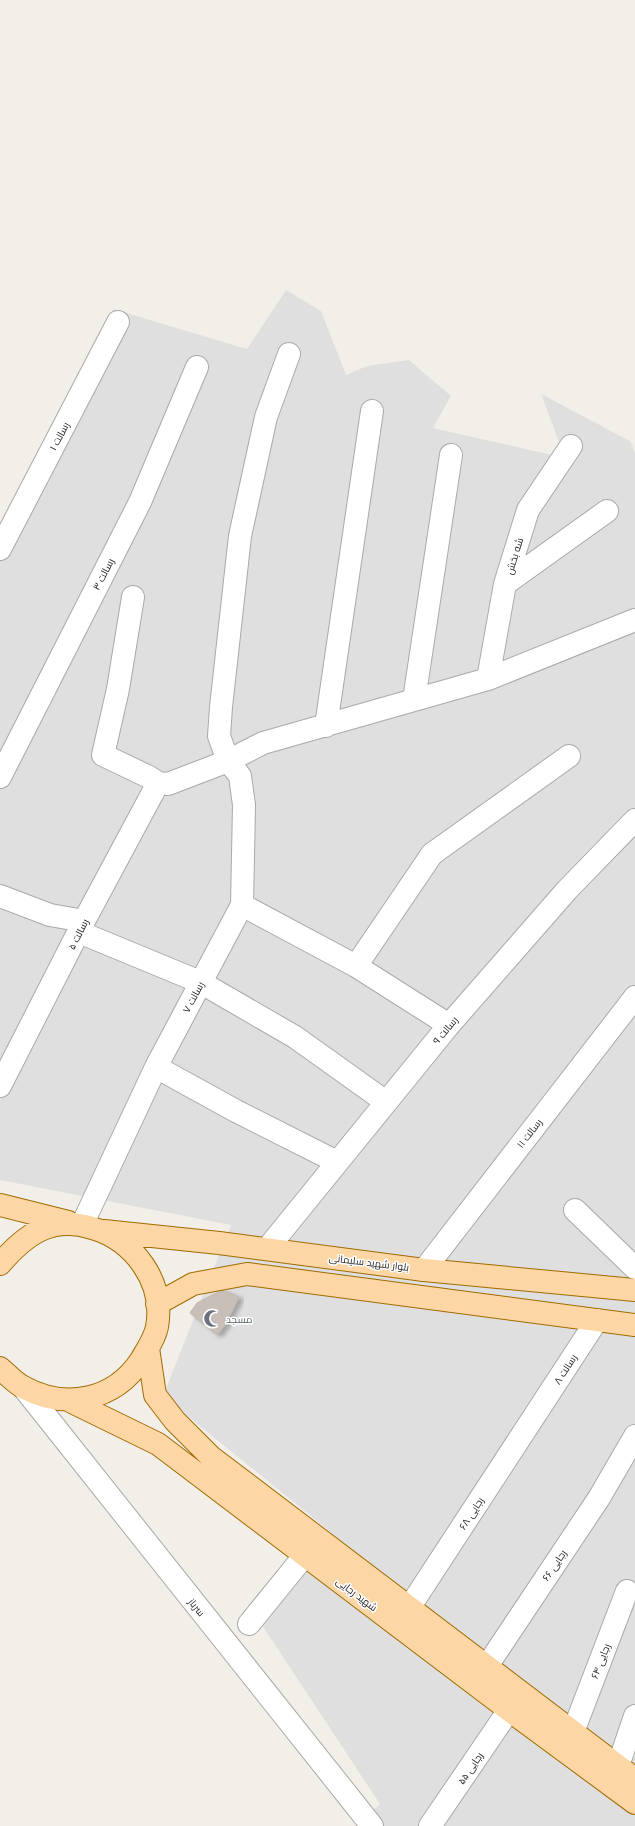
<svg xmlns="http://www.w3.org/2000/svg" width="635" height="1826" font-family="'PT Sans',Cairo,sans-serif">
<defs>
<filter id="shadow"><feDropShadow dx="4.5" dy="2.5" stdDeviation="2" flood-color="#0004"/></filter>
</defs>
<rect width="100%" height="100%" fill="#f2efe9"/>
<!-- residential -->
<path fill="#e0dfdf" d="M286 290 321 311 346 375 367 366 409 360 451 396 433 428 565 458 541 394 630 441 635 452V1826H357L380 1804 258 1619 333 1534 163 1396 231 1225 0 1180V538L113 309 247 349Z"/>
<!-- building -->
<path fill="#c7bfb8" stroke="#c4b6ab" filter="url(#shadow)" d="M222 1290 239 1297 225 1325 217 1335 190 1313 197 1303Z"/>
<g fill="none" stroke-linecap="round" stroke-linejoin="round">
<defs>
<path id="minor" d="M0 549 118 322
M505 584 607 511
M133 597 118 689 103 755 149 777 158 783 168 784 228 761 263 743 488 679 635 620
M488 679 505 584 528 510 571 446
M414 700 451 455
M326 726 372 411
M0 777 140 502 197 367
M0 896 50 915 84 921
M242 905 356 966 449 1025
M79 932 200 982 295 1037 386 1102
M356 966 432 854 569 756
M156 1067 236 1111 337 1162
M0 1086 84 921 158 783
M575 1210 635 1268
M82 1225 156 1067 242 905 244 805 240 776 228 761 219 736 221 707 240 536 266 417 289 354
M267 1249 449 1025 567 890 635 820
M424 1270 635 997
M23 1387 372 1826
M409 1608 597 1320
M249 1624 305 1555
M487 1666 599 1498 635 1436
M573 1732 627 1591
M618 1766 635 1716
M430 1826 509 1710"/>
<path id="major" d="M0 1205 68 1222
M104 1231 219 1243 424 1270 635 1290
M0 1264C25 1235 51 1215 92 1228 134 1240 165 1282 157 1327 155 1338 147 1350 141 1360 114 1401 65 1410 23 1387 15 1383 7 1374 0 1368
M157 1304 193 1284 247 1274 635 1325
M148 1348 155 1395 175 1421 211 1457 635 1779
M70 1401 158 1444 509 1710 635 1803"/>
</defs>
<!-- minor casing -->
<use href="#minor" stroke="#a9a9a9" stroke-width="24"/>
<!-- major casing -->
<use href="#major" stroke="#a06b00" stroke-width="24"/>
<!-- minor -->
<use href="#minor" stroke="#fff" stroke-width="22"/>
<!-- major -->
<use href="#major" stroke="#fcd6a4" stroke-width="22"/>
</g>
<!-- icons -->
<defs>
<symbol id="mosque-bare" viewBox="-9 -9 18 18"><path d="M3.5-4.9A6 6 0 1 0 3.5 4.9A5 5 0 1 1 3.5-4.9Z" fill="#6b7280" stroke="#fff" stroke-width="2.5" paint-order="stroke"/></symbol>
</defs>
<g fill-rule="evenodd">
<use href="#mosque-bare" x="200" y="1306" width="25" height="25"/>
</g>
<g text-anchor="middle" stroke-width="3" stroke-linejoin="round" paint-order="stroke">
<!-- street labels -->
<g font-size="10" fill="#222" stroke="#fff">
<text transform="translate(59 436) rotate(-62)" y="4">رسالت ۱</text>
<text transform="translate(514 556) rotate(-73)" y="4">شه بخش</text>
<text transform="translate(103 574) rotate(-63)" y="4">رسالت ۳</text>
<text transform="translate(78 934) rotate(-63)" y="4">رسالت ۵</text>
<text transform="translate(193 997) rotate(-62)" y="4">رسالت ۷</text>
<text transform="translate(445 1030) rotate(-50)" y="4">رسالت ۹</text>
<text transform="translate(529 1133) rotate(-52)" y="4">رسالت ۱۱</text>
<text transform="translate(369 1262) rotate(7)" y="4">بلوار شهید سلیمانی</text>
<text transform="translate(565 1369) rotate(-57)" y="4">رسالت ۸</text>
<text transform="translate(471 1513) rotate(-57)" y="4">رجایی ۶۸</text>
<text transform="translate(554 1565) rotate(-56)" y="4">رجایی ۶۶</text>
<text transform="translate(357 1594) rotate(37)" y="4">شهید رجایی</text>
<text transform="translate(197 1607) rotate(51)" y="4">سرباز</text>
<text transform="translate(600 1661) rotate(-69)" y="4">رجایی ۶۴</text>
<text transform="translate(470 1768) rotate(-56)" y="4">رجایی ۵۵</text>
</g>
<!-- worship labels -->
<g font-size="10" fill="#5b616d" stroke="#fff" text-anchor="start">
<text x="226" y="1323">مسجد</text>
</g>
</g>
</svg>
